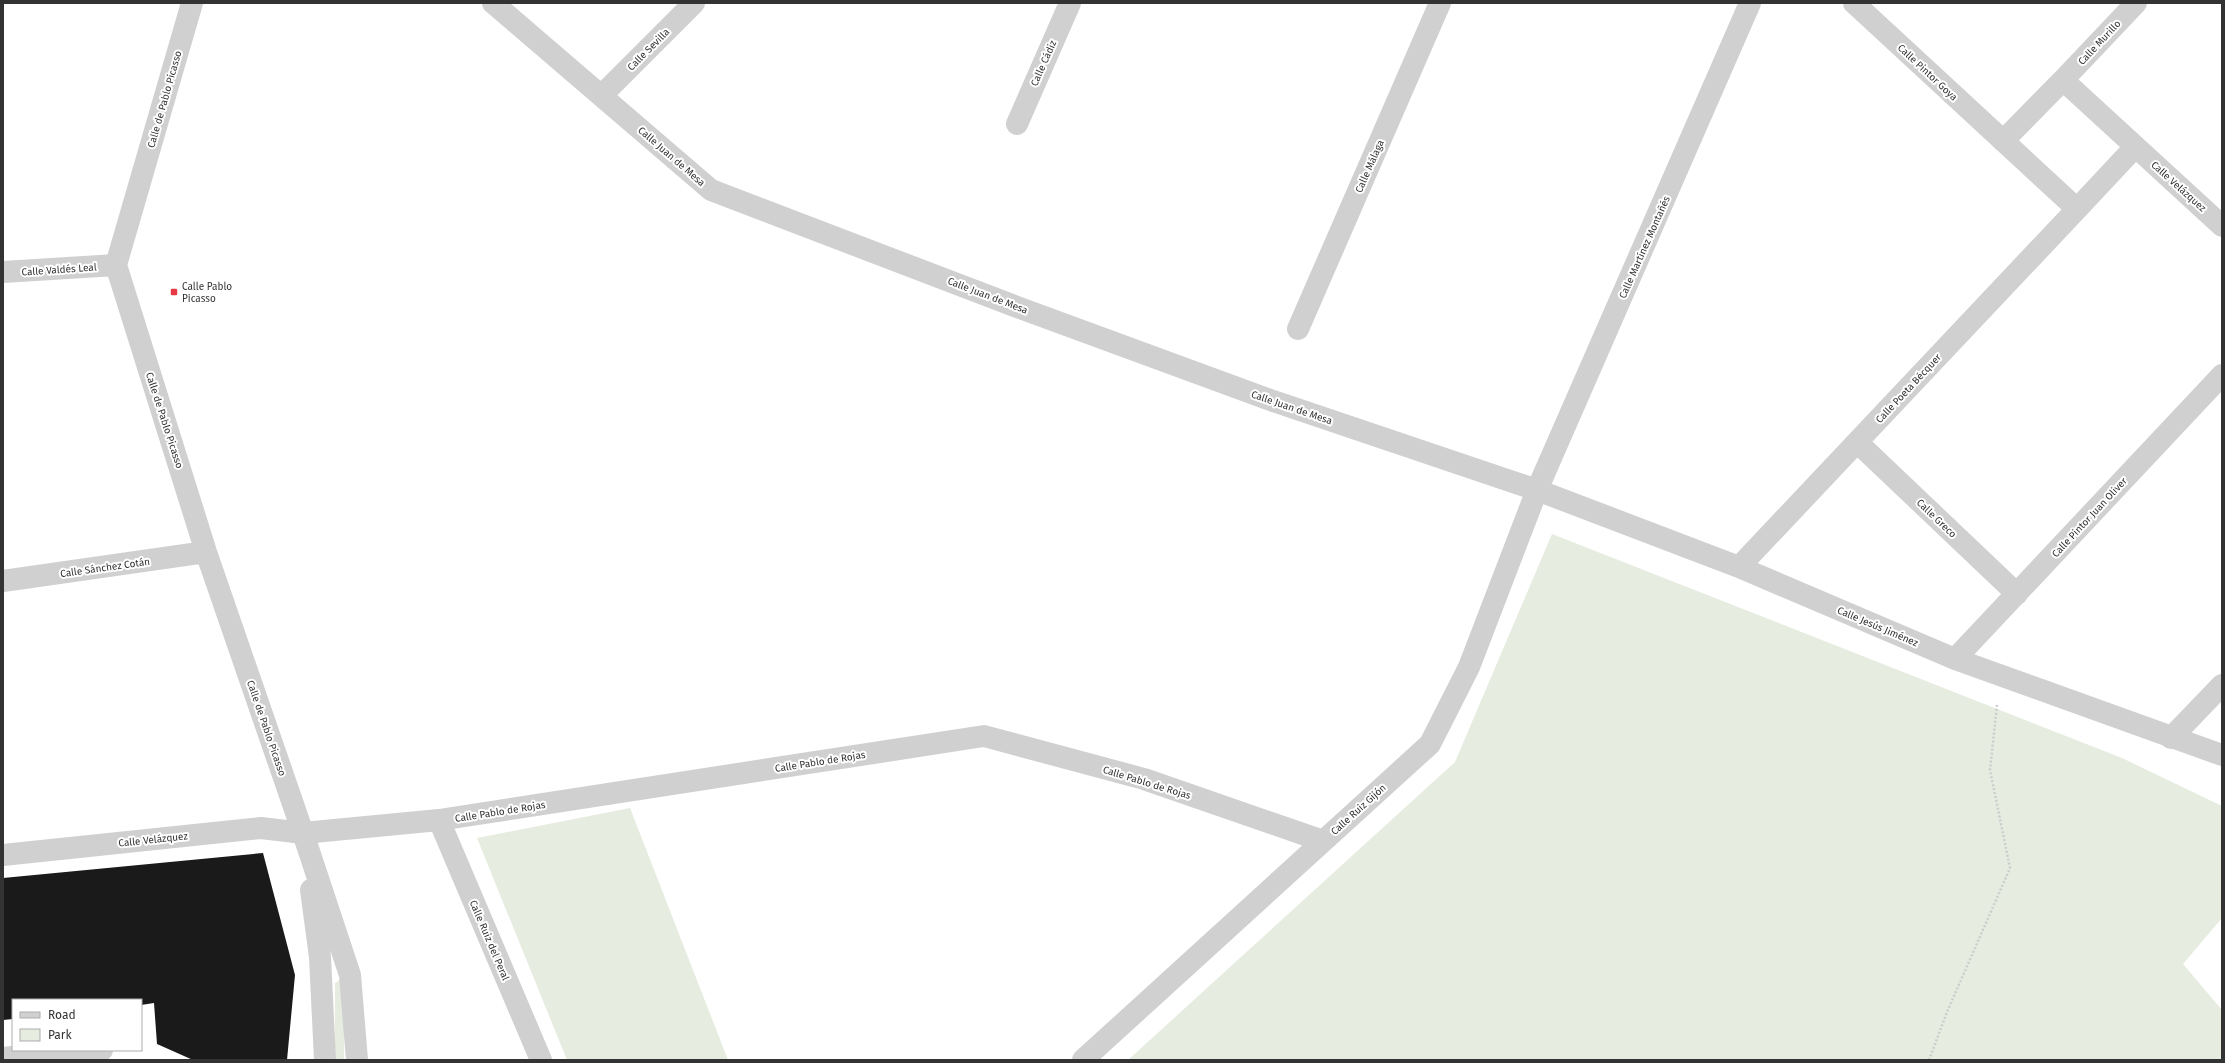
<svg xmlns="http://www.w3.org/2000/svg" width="2225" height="1063" font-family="'Fira Sans',sans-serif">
<rect width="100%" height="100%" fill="#fff"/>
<!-- green -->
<path fill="#e6ecdf" d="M1552 534 2122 758 2222 806V918L2183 964 2222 1010V1060H1128L1455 762Z
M630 808 728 1060H567L477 838Z
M340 980 344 987V1060H335V983Z"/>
<!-- building -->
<path fill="#1a1a1a" d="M263 853 295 975 287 1060H193L157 1044 154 1003 141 1005V1000H13V1019L3 1020V878Z"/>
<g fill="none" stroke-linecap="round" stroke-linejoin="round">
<!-- path -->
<path stroke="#cdcdcd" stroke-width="2.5" stroke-dasharray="2 2" stroke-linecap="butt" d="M1929 1060 1947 1012 2010 868 1990 770 1997 705"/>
<!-- street -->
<path stroke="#d0d0d0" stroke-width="22" d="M192 3 116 265 206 552 303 833 350 975 357 1060
M493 3 711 190 1017 307 1273 401 1537 490 1739 567 1955 659 2222 755
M1854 3 2077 209 2135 147
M2063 80 2136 3
M602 95 694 3
M1017 124 1070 3
M2003 141 2063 80 2222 226
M3 272 116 265
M1298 329 1440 3
M1857 442 2017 594
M1739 567 2077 209
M3 581 206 552
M1955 659 2222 375
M2171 738 2222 685
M439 820 541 1060
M3 855 261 828 303 833 439 820 984 736 1144 779 1323 841
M311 890 320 957 325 1060
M3 1058 80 1050
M88 1060 102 1050
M1083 1060 1430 744 1469 667 1537 490 1750 3"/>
</g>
<!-- markers -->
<rect fill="#e63946" stroke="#fff" stroke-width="1.5" x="170" y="288" width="8" height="8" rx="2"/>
<g text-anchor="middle" stroke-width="4" stroke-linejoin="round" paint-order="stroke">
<!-- street labels -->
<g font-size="10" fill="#333" stroke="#fff">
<text transform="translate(2099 42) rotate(-47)" y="4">Calle Murillo</text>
<text transform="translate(648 49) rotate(-45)" y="4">Calle Sevilla</text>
<text transform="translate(1043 63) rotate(-66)" y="4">Calle Cádiz</text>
<text transform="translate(1928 72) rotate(43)" y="4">Calle Pintor Goya</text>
<text transform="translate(164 99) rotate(-74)" y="4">Calle de Pablo Picasso</text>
<text transform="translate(672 156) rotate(41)" y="4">Calle Juan de Mesa</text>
<text transform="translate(1369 166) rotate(-66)" y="4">Calle Málaga</text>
<text transform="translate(2179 186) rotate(42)" y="4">Calle Velázquez</text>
<text transform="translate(1644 247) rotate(-66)" y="4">Calle Martínez Montañés</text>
<text transform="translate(59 269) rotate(-4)" y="4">Calle Valdés Leal</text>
<text transform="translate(988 295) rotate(21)" y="4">Calle Juan de Mesa</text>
<text transform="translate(1908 388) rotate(-47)" y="4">Calle Poeta Bécquer</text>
<text transform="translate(1292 407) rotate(19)" y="4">Calle Juan de Mesa</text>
<text transform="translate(165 420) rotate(72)" y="4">Calle de Pablo Picasso</text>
<text transform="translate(2089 517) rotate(-47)" y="4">Calle Pintor Juan Oliver</text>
<text transform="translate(1937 518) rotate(44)" y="4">Calle Greco</text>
<text transform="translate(105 567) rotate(-8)" y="4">Calle Sánchez Cotán</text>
<text transform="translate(1878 626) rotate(23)" y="4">Calle Jesús Jiménez</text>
<text transform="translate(267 728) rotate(71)" y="4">Calle de Pablo Picasso</text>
<text transform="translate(820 761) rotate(-9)" y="4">Calle Pablo de Rojas</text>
<text transform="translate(1147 782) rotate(17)" y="4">Calle Pablo de Rojas</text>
<text transform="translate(1358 809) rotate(-42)" y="4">Calle Ruiz Gijón</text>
<text transform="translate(500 811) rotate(-9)" y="4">Calle Pablo de Rojas</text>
<text transform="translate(153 839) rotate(-6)" y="4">Calle Velázquez</text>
<text transform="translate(490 940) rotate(67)" y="4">Calle Ruiz del Peral</text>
</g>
<!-- poi labels -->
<g font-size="10" fill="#333" stroke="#fff" text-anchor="start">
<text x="182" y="290">Calle Pablo<tspan x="182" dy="12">Picasso</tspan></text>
</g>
</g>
<!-- border -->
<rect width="2225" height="1063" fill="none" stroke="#333333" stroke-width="8"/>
<!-- legend -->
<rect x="12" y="999" width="130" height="52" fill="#ffffff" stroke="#adadad"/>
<rect x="20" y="1012" width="20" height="6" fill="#d0d0d0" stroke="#adadad"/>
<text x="48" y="1019" font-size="12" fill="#333333">Road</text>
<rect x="20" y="1029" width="20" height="12" fill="#e6ecdf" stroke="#adadad"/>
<text x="48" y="1039" font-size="12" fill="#333333">Park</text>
</svg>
